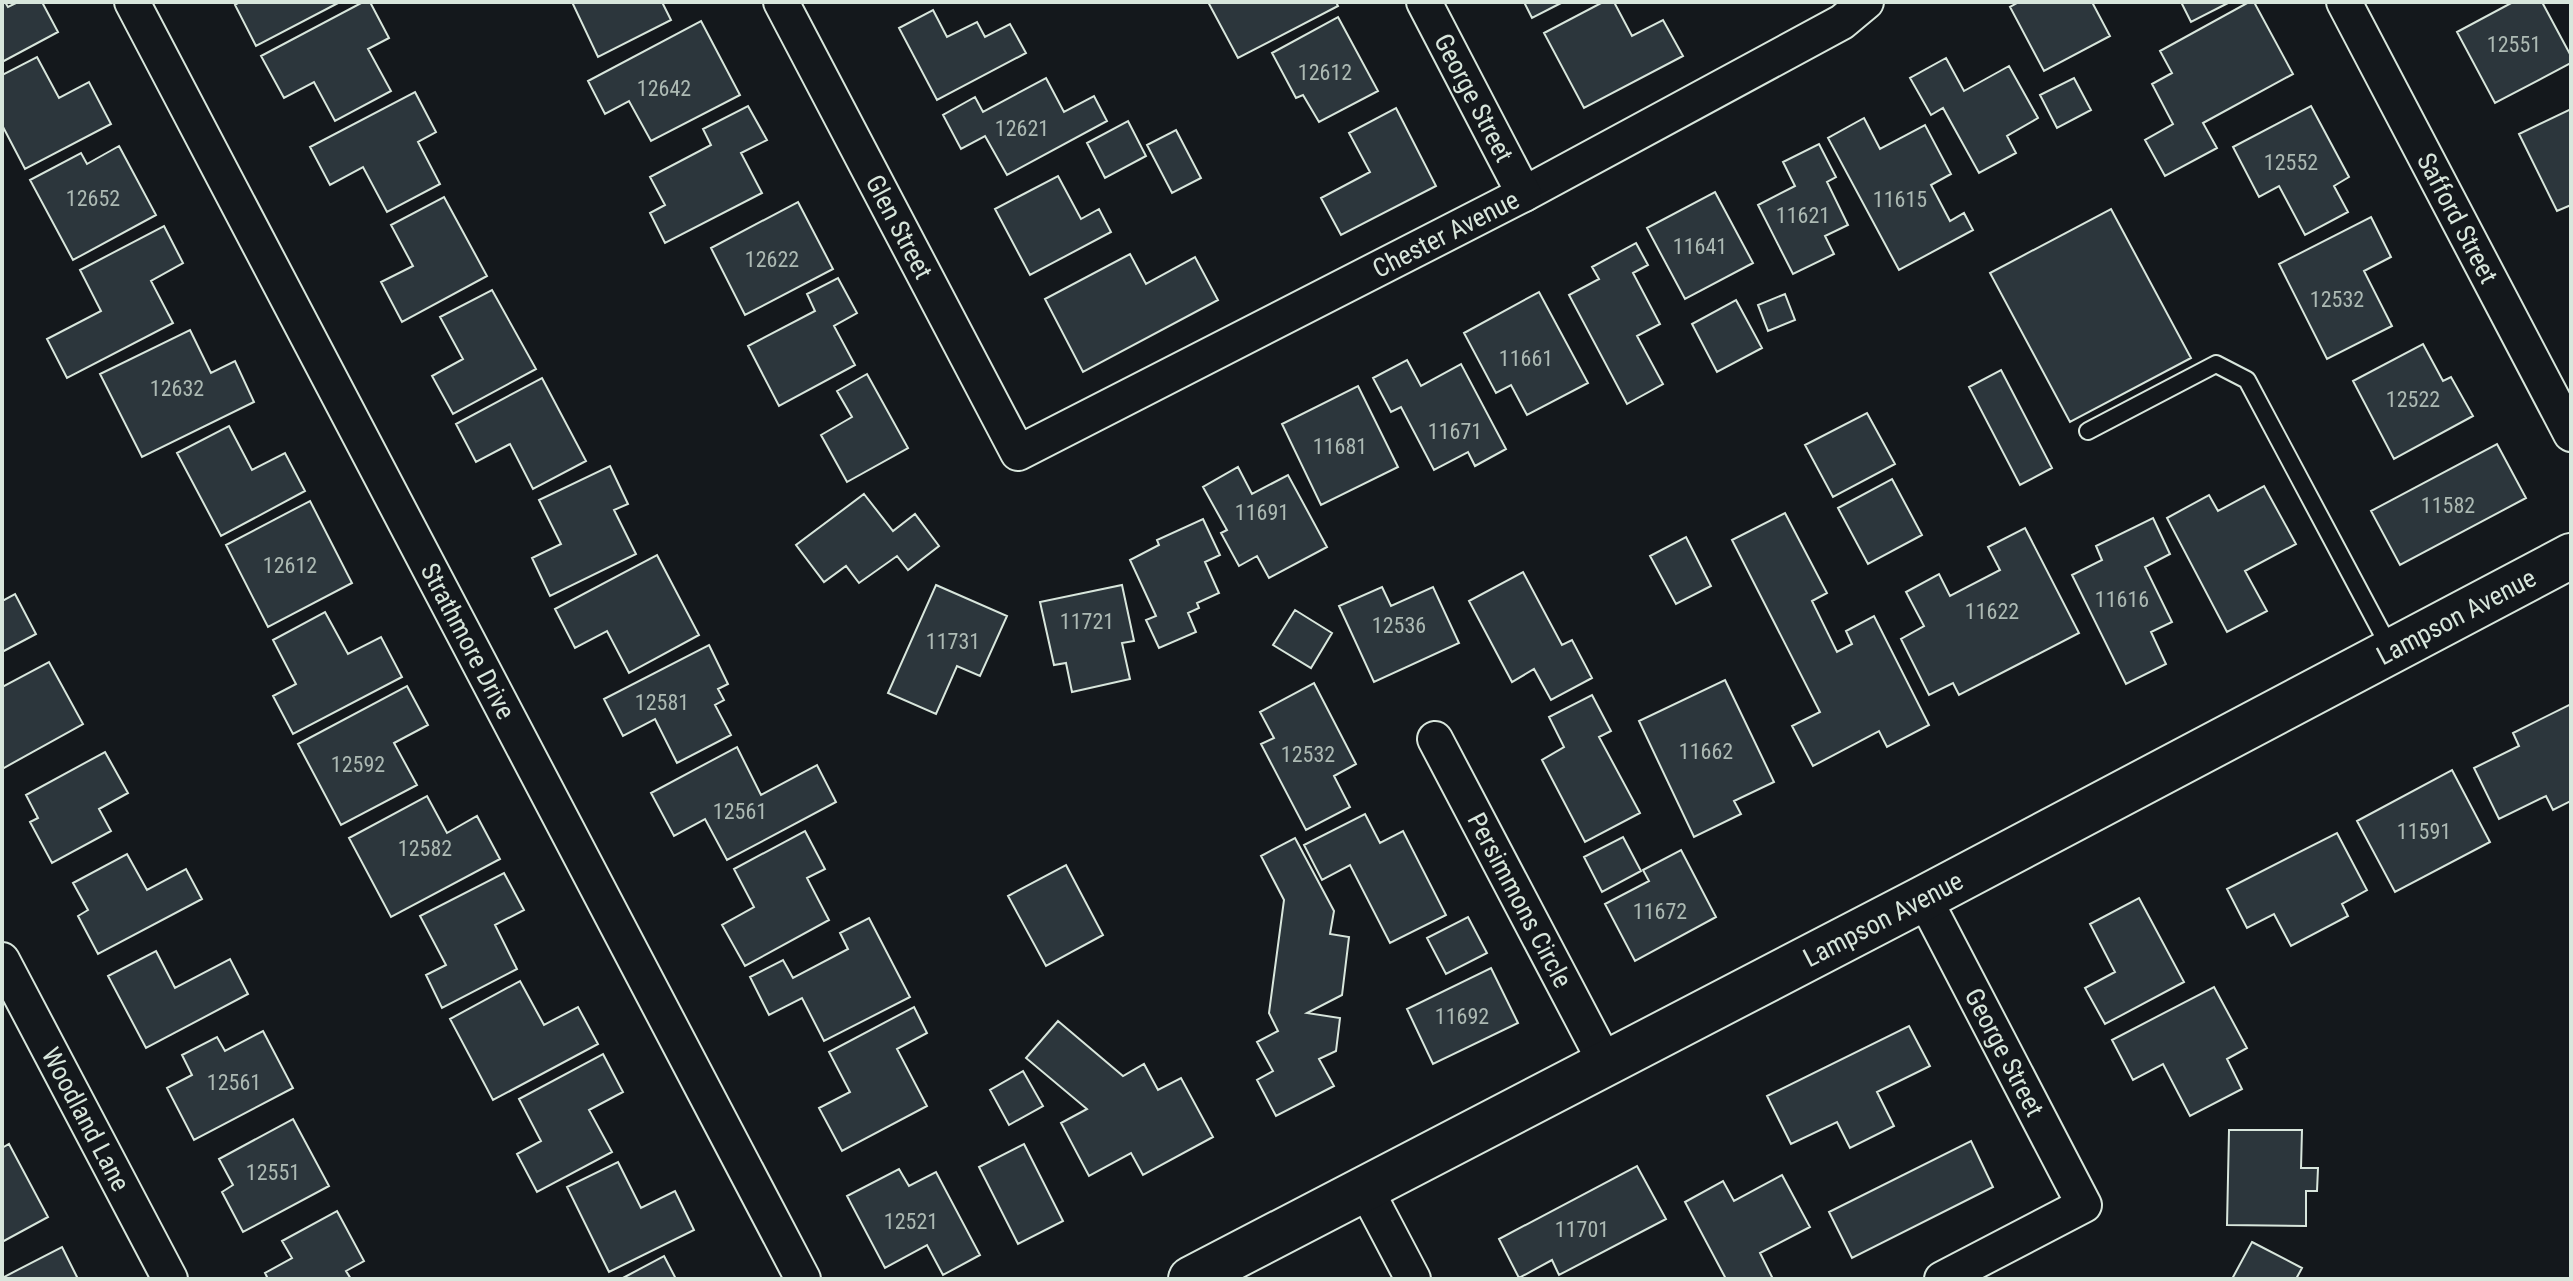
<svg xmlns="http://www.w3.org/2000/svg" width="2573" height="1281" font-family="'Roboto Condensed',sans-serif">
<rect width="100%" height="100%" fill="#14181c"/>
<!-- building -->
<path fill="#2c363c" stroke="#d8e6dc" stroke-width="2" d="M2 2H5L8 7 18 2H42L58 32 2 62Z
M240 2H340L256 46 235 5Z
M363 2H370L389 38 368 49 391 91 335 121 314 82 284 98 261 56Z
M572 2H662L671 20 598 57Z
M1208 2H1336L1338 6 1238 58Z
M1524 2H1563L1532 18Z
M1603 2H1614L1632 36 1663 20 1683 56 1584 108 1544 33Z
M2019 2H2092L2110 36 2044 71 2010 7Z
M2181 2H2230L2191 22Z
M2249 2H2254L2293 74 2203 123 2217 148 2165 176 2145 140 2173 124 2152 84 2172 73 2160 51Z
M2513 2H2542L2571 56V63L2495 103 2457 32Z
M933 10 947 37 977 22 985 37 1010 24 1026 53 937 100 899 28Z
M1338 17 1378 91 1319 122 1303 95 1296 98 1272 53Z
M701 21 740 95 651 141 629 101 605 114 588 81Z
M37 57 59 98 89 82 111 124 25 169 2 125V75Z
M1946 58 1964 91 2009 66 2038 118 2007 136 2016 153 1979 173 1943 108 1931 115 1910 78Z
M1046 78 1064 112 1094 96 1107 121 1007 175 985 136 961 149 943 115 975 97 983 112Z
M2074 78 2091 110 2057 128 2040 95Z
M415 92 436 132 418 142 440 184 387 212 363 167 330 185 310 147Z
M748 106 767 140 741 153 762 193 665 243 650 213 665 205 650 177 711 145 703 129Z
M2311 106 2349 177 2334 186 2348 212 2305 235 2279 186 2259 197 2233 147Z
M1396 108 1436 186 1341 235 1321 198 1370 172 1349 133Z
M2571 109V205L2557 211 2519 134Z
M1864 118 1880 149 1925 125 1951 174 1931 185 1950 221 1964 213 1973 230 1899 270 1828 138Z
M1128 121 1146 156 1105 178 1087 143Z
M1176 130 1201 178 1172 193 1147 145Z
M1819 144 1836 177 1827 182 1848 225 1825 236 1834 254 1793 274 1758 205 1795 186 1783 162Z
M119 146 156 215 73 260 30 180 81 153 87 164Z
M1058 176 1081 219 1099 209 1111 232 1030 275 995 209Z
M1715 192 1753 263 1685 299 1647 228Z
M444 197 487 276 402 322 381 282 413 266 391 225Z
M798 202 833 269 745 315 711 248Z
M2111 209 2191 358 2070 422 1990 273Z
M2371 217 2391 257 2364 271 2392 326 2327 359 2279 264Z
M164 226 183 263 151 281 173 323 67 378 47 339 101 311 80 270Z
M1636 243 1648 265 1633 273 1660 324 1637 336 1663 384 1627 404 1569 295 1599 279 1592 267Z
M1130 254 1146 284 1195 257 1218 300 1083 372 1045 299Z
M838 278 857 313 834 326 855 365 779 406 748 346 815 311 807 294Z
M492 290 536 369 453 414 432 376 463 359 440 317Z
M1539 292 1588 383 1527 415 1511 385 1496 393 1464 333Z
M1785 294 1795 320 1768 331 1758 305Z
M1736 300 1762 348 1717 372 1692 324Z
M190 330 211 373 235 361 254 402 142 457 100 374Z
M2423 344 2443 381 2451 377 2473 416 2394 459 2353 381Z
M1407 360 1421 386 1461 364 1506 449 1475 466 1468 452 1434 470 1401 407 1391 412 1373 378Z
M2001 370 2052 468 2020 485 1969 387Z
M867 374 908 448 847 482 821 435 852 417 837 391Z
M542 378 586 461 533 489 510 444 476 462 456 424Z
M1358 386 1398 467 1321 505 1282 424Z
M1867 413 1895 464 1833 497 1805 445Z
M229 426 252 470 285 453 305 491 221 536 177 453Z
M2497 444 2526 498 2400 565 2371 511Z
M610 466 628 504 614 510 636 554 550 596 532 558 561 544 539 500Z
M1238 467 1252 494 1288 475 1327 547 1269 578 1257 556 1239 566 1221 533 1227 530 1203 487Z
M1892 479 1922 535 1868 564 1838 508Z
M2264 486 2296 544 2245 571 2267 611 2227 632 2167 518 2209 495 2218 511Z
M864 494 893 531 915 514 939 546 908 570 897 556 859 583 846 566 824 582 796 545Z
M310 501 352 583 268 627 226 545Z
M1785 513 1827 593 1812 601 1837 652 1852 644 1846 631 1874 616 1929 725 1887 747 1879 731 1813 766 1792 726 1820 712 1732 540Z
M2153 518 2170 554 2145 567 2172 622 2151 632 2166 664 2126 684 2072 575 2102 560 2096 546Z
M1203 519 1220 555 1205 562 1219 593 1197 603 1199 608 1188 613 1196 632 1159 648 1146 620 1156 616 1130 560 1159 545 1157 540Z
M2025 528 2079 633 1959 695 1953 683 1929 695 1901 639 1924 626 1906 592 1939 574 1950 596 2000 570 1988 547Z
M1686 537 1711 586 1676 604 1650 556Z
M657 555 699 635 629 673 607 631 575 648 555 609Z
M1523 572 1562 645 1572 640 1592 678 1551 700 1534 669 1512 682 1469 601Z
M936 585 1007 616 980 676 957 666 936 714 888 693Z
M1122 585 1134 641 1122 643 1130 679 1072 692 1066 663 1054 665 1040 602Z
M1382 587 1391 606 1433 587 1459 643 1374 682 1339 606Z
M15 594 36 634 2 652V601Z
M1295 610 1332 633 1311 668 1273 645Z
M325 612 348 654 381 637 402 677 293 734 273 696 296 684 273 640Z
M709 645 728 684 718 689 724 700 715 705 731 735 677 763 655 719 623 736 604 699Z
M49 662 83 724 2 769V687Z
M1725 680 1774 782 1734 801 1741 814 1694 837 1639 721Z
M1314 683 1356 764 1334 776 1350 807 1306 830 1261 744 1274 738 1260 712Z
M407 686 428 725 394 743 417 785 341 825 298 744Z
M1592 695 1611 731 1599 737 1640 813 1585 842 1542 760 1564 747 1549 717Z
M2571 704V801L2553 810 2546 796 2499 819 2474 768 2519 746 2513 733Z
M737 747 761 795 817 765 836 802 727 860 705 819 674 836 651 793Z
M105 752 128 793 99 809 111 831 52 863 30 822 38 818 26 795Z
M2452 770 2490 842 2395 892 2357 821Z
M427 796 447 833 477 816 500 859 391 917 349 838Z
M1365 814 1380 843 1403 831 1446 915 1390 943 1350 865 1322 880 1304 845Z
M805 831 825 869 807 878 829 920 745 966 722 925 754 907 734 869Z
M2337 833 2367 890 2342 904 2348 916 2291 946 2274 914 2247 928 2227 889Z
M1623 837 1641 871 1602 892 1584 857Z
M1295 838 1334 911 1330 934 1349 937 1342 995 1307 1013 1340 1018 1336 1051 1319 1059 1334 1086 1276 1116 1257 1080 1273 1071 1257 1042 1278 1031 1269 1013 1284 900 1261 856Z
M1681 850 1716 917 1635 961 1605 904 1649 881 1643 870Z
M127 854 147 890 186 869 202 899 98 954 78 916 88 910 73 883Z
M1066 865 1103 935 1046 966 1008 896Z
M504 873 524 910 495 925 517 969 442 1008 426 975 446 965 420 916Z
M2139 898 2184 982 2105 1024 2085 988 2115 972 2090 924Z
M1468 917 1487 953 1446 974 1427 938Z
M869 918 910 997 824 1041 802 998 769 1015 750 977 783 960 793 978 848 949 840 933Z
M156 951 175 988 230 959 248 994 146 1048 108 976Z
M1491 968 1518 1023 1433 1064 1407 1009Z
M520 981 544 1025 578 1007 598 1044 493 1100 450 1019Z
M2214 987 2247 1048 2227 1059 2242 1089 2190 1116 2163 1064 2133 1080 2112 1040Z
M914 1007 927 1033 897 1049 927 1106 842 1151 819 1108 850 1092 829 1052Z
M1058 1021 1123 1076 1144 1064 1158 1090 1181 1078 1213 1137 1143 1175 1131 1153 1089 1176 1061 1123 1087 1109 1026 1058Z
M1909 1026 1930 1066 1877 1092 1894 1126 1850 1148 1837 1122 1791 1144 1767 1096Z
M263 1031 293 1088 194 1140 167 1088 192 1075 182 1055 217 1037 225 1051Z
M603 1054 623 1092 589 1110 612 1152 537 1192 517 1154 541 1141 519 1099Z
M1023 1071 1043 1106 1009 1125 990 1090Z
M293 1119 329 1186 243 1232 222 1192 233 1185 219 1159Z
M2229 1130H2302L2301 1168H2318L2317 1191H2306V1226L2227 1225Z
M1971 1141 1993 1187 1852 1258 1829 1212Z
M9 1144 48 1217 2 1242V1148Z
M1024 1144 1063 1221 1018 1244 979 1167Z
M618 1162 641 1208 675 1191 694 1230 609 1272 567 1187Z
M1637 1166 1666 1219 1559 1275 1552 1260 1519 1278 1499 1239Z
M899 1169 909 1186 936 1172 980 1255 943 1275 927 1245 885 1268 847 1196Z
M1782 1175 1810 1227 1760 1253 1773 1279H1726L1685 1202 1723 1181 1734 1201Z
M337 1211 364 1261 346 1271 351 1279H268L265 1273 292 1258 282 1241Z
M2252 1242 2302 1268 2296 1279H2232Z
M62 1247 78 1279H2V1278Z
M664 1256 676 1279H621Z"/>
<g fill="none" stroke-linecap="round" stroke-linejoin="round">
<defs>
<path id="lane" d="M2088 431 2216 364 2247 380 2391 650"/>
<g id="street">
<path id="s1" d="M132 2 803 1279"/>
<path id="s2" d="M781 2 1018 453 1524 194 1842 22 1866 2"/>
<path id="s3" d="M1424 2 1524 194"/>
<path id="s4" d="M2344 2 2571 434"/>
<path id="s5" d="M1435 739 1605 1062"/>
<path id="s6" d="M1924 898 2084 1205 1942 1279"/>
<path id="s7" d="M2 960 170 1279"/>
<path d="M1365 1188 1413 1279"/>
</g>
<g id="secondary">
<path id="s8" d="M1191 1279 1924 898 2571 556"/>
</g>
</defs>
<!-- lane casing -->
<use href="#lane" stroke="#d8e6dc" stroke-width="20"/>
<!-- street casing -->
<use href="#street" stroke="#d8e6dc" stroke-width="38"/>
<!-- secondary casing -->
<use href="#secondary" stroke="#d8e6dc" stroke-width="48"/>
<!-- lane -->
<use href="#lane" stroke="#14181c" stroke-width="16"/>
<!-- street -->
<use href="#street" stroke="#14181c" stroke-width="34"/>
<!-- secondary -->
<use href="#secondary" stroke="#14181c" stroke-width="44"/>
</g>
<g text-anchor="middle" stroke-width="6" stroke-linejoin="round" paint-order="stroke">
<!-- number labels -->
<g font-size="22" fill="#adbab4">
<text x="2514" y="52">12551</text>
<text x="1325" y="80">12612</text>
<text x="664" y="96">12642</text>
<text x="1022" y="136">12621</text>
<text x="2291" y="170">12552</text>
<text x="93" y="206">12652</text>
<text x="1900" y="207">11615</text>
<text x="1803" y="223">11621</text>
<text x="1700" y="254">11641</text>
<text x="772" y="267">12622</text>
<text x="2337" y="307">12532</text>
<text x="1526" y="366">11661</text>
<text x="177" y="396">12632</text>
<text x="2413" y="407">12522</text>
<text x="1455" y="439">11671</text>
<text x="1340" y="454">11681</text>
<text x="2448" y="513">11582</text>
<text x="1262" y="520">11691</text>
<text x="290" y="573">12612</text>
<text x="2122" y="607">11616</text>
<text x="1992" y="619">11622</text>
<text x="1087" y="629">11721</text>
<text x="1399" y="633">12536</text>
<text x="953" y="649">11731</text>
<text x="662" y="710">12581</text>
<text x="1706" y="759">11662</text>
<text x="1308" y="762">12532</text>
<text x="358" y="772">12592</text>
<text x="740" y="819">12561</text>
<text x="2424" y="839">11591</text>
<text x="425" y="856">12582</text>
<text x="1660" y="919">11672</text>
<text x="1462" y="1024">11692</text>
<text x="234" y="1090">12561</text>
<text x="273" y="1180">12551</text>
<text x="911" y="1229">12521</text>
<text x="1582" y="1237">11701</text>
</g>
<!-- street labels -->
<g font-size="26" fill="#d8e6dc" stroke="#14181c">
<text dy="9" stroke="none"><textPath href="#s3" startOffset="108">George Street</textPath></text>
<text dy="9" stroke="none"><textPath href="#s4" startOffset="244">Safford Street</textPath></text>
<text dy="9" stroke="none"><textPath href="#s2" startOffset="254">Glen Street</textPath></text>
<text dy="9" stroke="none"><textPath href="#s2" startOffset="990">Chester Avenue</textPath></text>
<text dy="9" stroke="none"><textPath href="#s8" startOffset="1428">Lampson Avenue</textPath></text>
<text dy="9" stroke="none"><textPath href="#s1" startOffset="722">Strathmore Drive</textPath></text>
<text dy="9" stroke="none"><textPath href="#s5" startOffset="182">Persimmons Circle</textPath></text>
<text dy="9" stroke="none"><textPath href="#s8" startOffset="780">Lampson Avenue</textPath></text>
<text dy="9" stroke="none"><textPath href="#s6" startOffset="174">George Street</textPath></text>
<text dy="9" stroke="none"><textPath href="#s7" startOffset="180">Woodland Lane</textPath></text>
</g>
</g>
<!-- border -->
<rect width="2573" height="1281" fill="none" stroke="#d8e6dc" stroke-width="8"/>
</svg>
